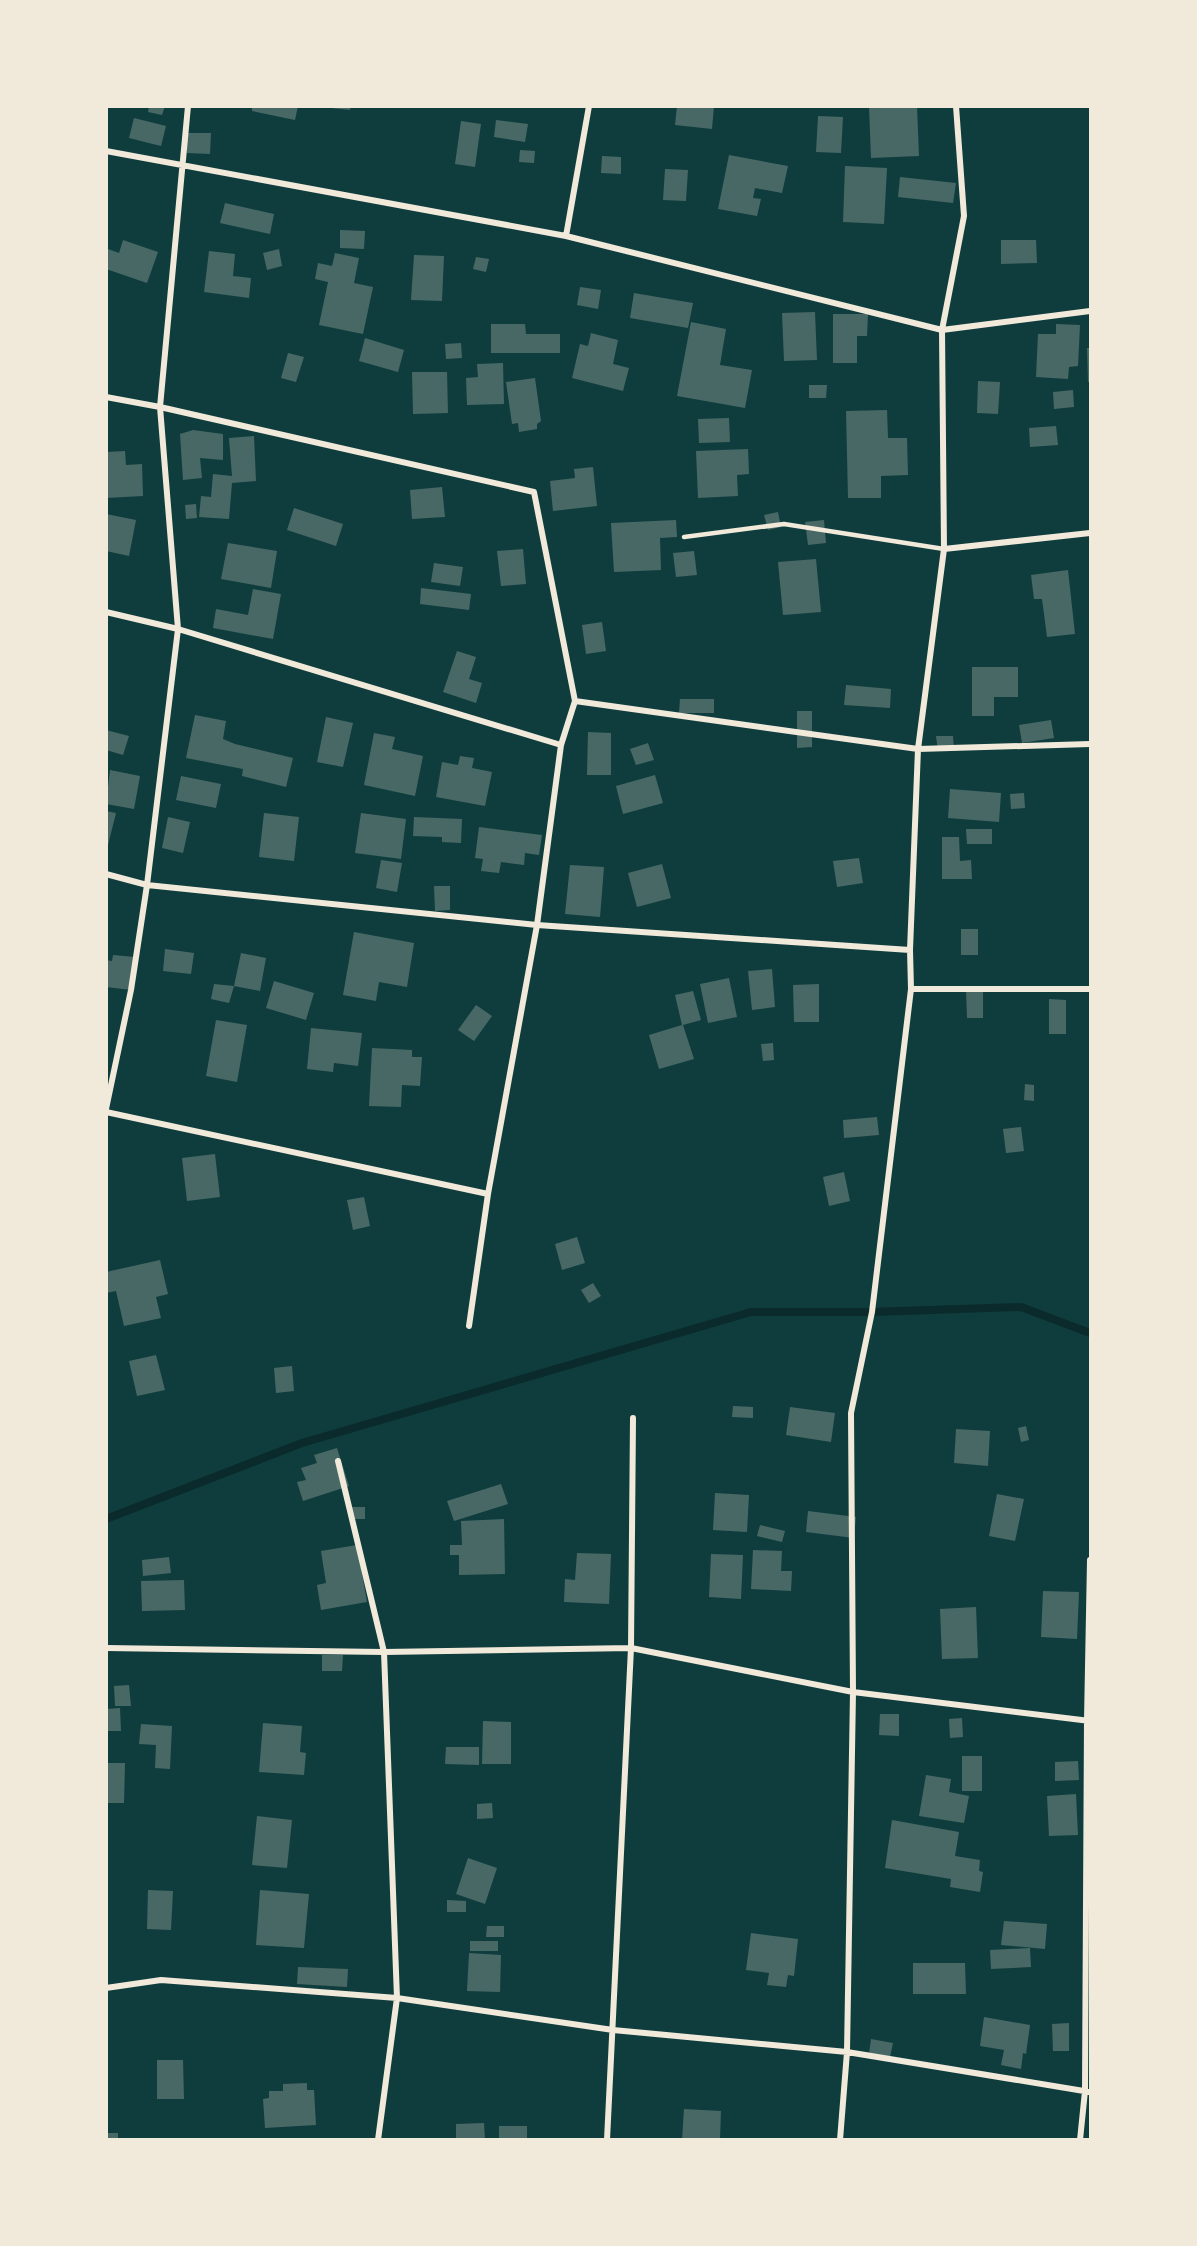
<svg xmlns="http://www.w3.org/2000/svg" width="1197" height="2246" font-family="'PT Sans',sans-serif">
<rect width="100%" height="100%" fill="#0f3d3e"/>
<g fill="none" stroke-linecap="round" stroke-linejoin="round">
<!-- stream -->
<path stroke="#0a2a2b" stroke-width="8" d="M106 1519 302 1443 751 1312H872L1021 1307 1090 1333"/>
</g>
<!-- building -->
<path fill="#486865" d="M149 106H165L162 115 148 112Z
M252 106H298L295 120 252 111Z
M331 106H351L350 110 331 108Z
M677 106H714L712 129 675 125Z
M869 106H917L919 156 871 158Z
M818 116 843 117 841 153 816 152Z
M134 118 166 126 161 146 129 138Z
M496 120 528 124 525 142 494 137Z
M461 121 481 124 475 167 455 164Z
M187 133H211L210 154 187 153Z
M520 150 535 151 534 163 519 162Z
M729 155 788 166 782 193 755 188 753 198 761 199 757 216 718 209Z
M602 156 621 157V174L601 173Z
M845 166 887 168 884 224 843 222Z
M665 169 688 170 686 201 663 200Z
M900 177 956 183 953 203 898 197Z
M225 203 274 214 270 234 220 223Z
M340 230 365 231 364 249 340 248Z
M123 240 158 252 147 283 106 269 108 249 119 253Z
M1001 240H1036L1037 263 1001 264Z
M279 249 282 266 267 270 263 253Z
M209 251 235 254 233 276 251 278 249 298 204 292Z
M335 253 359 258 354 283 373 287 363 334 319 325 328 282 315 279 318 263 332 266Z
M414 255 444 256 442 301 411 300Z
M476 257 489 259 486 272 473 269Z
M580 287 601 290 598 309 577 305Z
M634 293 693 303 688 328 630 318Z
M815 312 817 360 784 361 782 313Z
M833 314H868L867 336H857V363H833Z
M691 322 726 329 720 365 752 370 745 408 677 396Z
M491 324H525L526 334H560V353H491Z
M1056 324 1080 325 1078 366 1069 367 1068 379 1036 377 1038 334H1056Z
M591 333 618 340 613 364 629 368 623 391 572 378 580 344 588 346Z
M365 338 404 350 398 372 359 361Z
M461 343 462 358 446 359 445 344Z
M1087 348H1090V382H1088Z
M288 353 304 357 296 382 281 378Z
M503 363 504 404 467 405 466 378 478 377 477 364Z
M412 372H447L448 413 413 414Z
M535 378 541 421 537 424V429L519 432 518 423 512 424 506 382Z
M978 381 1000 382 998 414 977 413Z
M809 385H827L826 398H809Z
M1073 390 1074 407 1054 409 1053 392Z
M887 410 888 438H907L908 475 881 476V498H848L846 411Z
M729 418 730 442 699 443 698 419Z
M1056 426 1058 445 1030 447 1029 428Z
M193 430 223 434V460L200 458 202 478 183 480 180 434Z
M254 436 256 481 232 483 229 519 199 517 201 496 211 497 213 474 232 476 229 438Z
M748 449 749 474 737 475 738 496 698 498 696 451Z
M125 451 126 465 142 464 143 496 106 498V452Z
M593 467 597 506 553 511 550 481 575 478 574 469Z
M442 487 445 517 412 519 410 490Z
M196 504 197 518 186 519 185 505Z
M294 508 343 524 336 546 287 530Z
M778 512 781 527 768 530 764 515Z
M106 514 136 520 129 556 106 551Z
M676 520 677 537 660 538 661 570 614 572 611 523Z
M824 520 826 543 808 545 805 522Z
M228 543 277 551 271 588 221 579Z
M523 549 526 584 501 586 497 551Z
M694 551 697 575 676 577 673 553Z
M816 559 821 612 783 615 778 562Z
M434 563 463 567 460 586 431 582Z
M1068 570 1075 634 1047 637 1042 599H1034L1031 575Z
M421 588 471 594 469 610 420 604Z
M253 589 281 594 273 639 213 628 216 609 248 615Z
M602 622 606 651 586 654 582 625Z
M457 651 476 657 469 679 482 683 476 703 443 692Z
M972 667H1018V697H994V716H972Z
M846 685 891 689 890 708 844 705Z
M680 699H714V713H679Z
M797 711H812V747L797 748Z
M195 715 226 721 223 739 235 744 293 758 286 787 242 776 243 769 186 758Z
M326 717 353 723 343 767 317 762Z
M1051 720 1054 738 1022 743 1019 725Z
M106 730 129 736 123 755 106 750Z
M588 732 611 733V775H587Z
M374 733 395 737 392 749 423 756 415 796 364 785Z
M936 736H953L954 750 938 751Z
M648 743 654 760 636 765 630 749Z
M460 756 474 758 472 768 492 772 485 806 436 797 442 762 458 765Z
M110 770 140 776 134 809 106 804Z
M655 775 663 803 623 814 616 786Z
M181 776 221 784 216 808 176 800Z
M950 789 1001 793 999 822 948 818Z
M1024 793 1025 808 1011 809 1010 794Z
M106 811 116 813 107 849H106Z
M264 813 299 817 294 861 259 857Z
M361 813 406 819 401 859 355 853Z
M168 817 190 822 183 853 162 848Z
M414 817 462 819 461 843 442 842V837L413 836Z
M479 827 542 835 539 855 525 853 524 865 501 862 499 873 481 871 483 859 475 858Z
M966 829H992V844H967Z
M942 837H959L960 861 971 860 972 879H942Z
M859 858 863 883 837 887 833 861Z
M381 860 402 863 397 892 376 888Z
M662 864 671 898 637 907 628 873Z
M570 865 604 867 600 917 565 914Z
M434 886H450V910L435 911Z
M961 929H978V955H961Z
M354 932 414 943 407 987 379 982 376 1001 343 995Z
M165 949 194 953 191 974 163 971Z
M241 953 266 958 260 991 234 986Z
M113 955 135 957 131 990 106 987V960L112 961Z
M772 969 775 1007 752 1010 748 971Z
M729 978 737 1017 708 1023 700 984Z
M274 981 314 993 306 1020 266 1008Z
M214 984 234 986 229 1003 211 999Z
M819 984V1022H794L793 985Z
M693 991 701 1020 683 1025 694 1059 659 1069 649 1035 682 1025 675 995Z
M966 991H983V1018H967Z
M1049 999 1066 1000V1034H1049Z
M476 1005 492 1016 474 1041 458 1030Z
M216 1020 247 1025 237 1082 206 1076Z
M311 1028 362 1033 358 1066 334 1063 333 1072 307 1069Z
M773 1043 774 1060 763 1061 761 1044Z
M372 1048 412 1050V1057H422L420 1086 402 1085 401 1107 369 1106Z
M1025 1084 1034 1085V1101L1024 1100Z
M877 1117 879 1135 844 1138 843 1120Z
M1021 1127 1024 1151 1006 1153 1003 1129Z
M215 1154 220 1197 187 1201 182 1158Z
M844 1172 850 1201 829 1206 823 1177Z
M364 1197 370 1226 353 1230 347 1200Z
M577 1237 585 1263 562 1270 555 1244Z
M160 1260 168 1294 156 1297 161 1318 124 1326 116 1291 106 1293V1272Z
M593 1283 601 1296 589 1303 581 1290Z
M156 1355 165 1390 137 1396 129 1361Z
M292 1366 294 1391 276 1393 274 1368Z
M733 1406 753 1407V1418L732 1417Z
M790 1407 835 1413 831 1442 786 1435Z
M1026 1426 1029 1440 1021 1442 1018 1428Z
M956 1429 990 1431 988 1466 954 1463Z
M337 1448 349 1486 303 1501 297 1482 306 1480 301 1468 317 1463 314 1455Z
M501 1484 508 1504 454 1521 447 1501Z
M715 1493 749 1495 747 1532 713 1530Z
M997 1494 1024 1499 1015 1541 989 1536Z
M351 1507H365V1519H351Z
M808 1511 856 1517 854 1538 806 1532Z
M504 1519 505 1574 459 1575V1555H450V1545H462L461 1521Z
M760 1525 785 1531 782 1542 757 1536Z
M357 1545 367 1602 321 1610 317 1585 326 1583 321 1551Z
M753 1550 782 1551 781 1571H792L791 1591 751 1589Z
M577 1553 611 1554 609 1604 564 1602 565 1579 575 1580Z
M711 1554 743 1555 741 1599 709 1597Z
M169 1557 171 1573 143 1576 142 1560Z
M184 1580 185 1610 142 1611 141 1581Z
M1043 1591 1079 1592 1077 1639 1041 1637Z
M976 1607 978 1658 942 1659 940 1609Z
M322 1655H343L342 1671H322Z
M129 1685 131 1706H115L114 1686Z
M120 1708 121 1731H106V1709Z
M880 1714H899V1736L879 1735Z
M962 1718 963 1737 950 1738 949 1719Z
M483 1721 511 1722V1764H482Z
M263 1723 302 1726 300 1752 306 1753 304 1775 259 1772Z
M141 1724 172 1726 170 1769 155 1768 156 1745 139 1744Z
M446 1747H479V1765L445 1764Z
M962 1756H982V1791H962Z
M1078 1761 1079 1780 1055 1781V1762Z
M106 1763H125L124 1803H106Z
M926 1775 951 1779 949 1792 969 1796 964 1823 919 1816Z
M1076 1794 1078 1835 1049 1836 1047 1796Z
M492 1803 493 1818 477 1819V1804Z
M257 1816 292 1820 287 1868 252 1865Z
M892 1820 959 1832 955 1856 980 1860 979 1871 983 1872 980 1892 950 1887 951 1879 885 1868Z
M468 1858 497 1868 485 1904 456 1894Z
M148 1890 173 1891 171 1930 147 1929Z
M260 1890 309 1894 304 1948 256 1945Z
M447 1900 466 1901V1912H447Z
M1004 1921 1047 1924 1045 1949 1001 1945Z
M487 1926H504V1937H486Z
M751 1933 798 1939 794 1976 788 1975 786 1987 767 1985 769 1973 746 1970Z
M470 1941H498V1951H470Z
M1030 1948 1031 1967 991 1969 990 1950Z
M469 1953 501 1955 500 1992 467 1991Z
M913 1963H965L966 1994H913Z
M298 1967 348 1969 347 1987 297 1984Z
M984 2017 1030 2025 1026 2054 1023 2053 1021 2069 1001 2065 1004 2050 980 2046Z
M1069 2023V2051H1053L1052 2024Z
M871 2039 893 2043 890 2057 869 2054Z
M157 2060H183L184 2099H157Z
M307 2083V2090H314L316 2125 265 2128 263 2099 269 2098V2091H283V2084Z
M684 2109 721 2111 720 2140H682Z
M484 2123 485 2140H456V2124Z
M499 2126H527V2140H499Z
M106 2133H118V2140H106Z"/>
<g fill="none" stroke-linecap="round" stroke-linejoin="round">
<!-- service -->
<path stroke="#f1e9da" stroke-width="4.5" d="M684 537 784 524 944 549"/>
<!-- minor -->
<path stroke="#f1e9da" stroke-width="6" d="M106 151 566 236 942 330 1090 311
M566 236 589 106
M106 397 160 407 534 492 575 701 561 745 537 925 488 1194 469 1326
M944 549 1090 533
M106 612 178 629 561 745
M575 701 918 749 1090 744
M106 874 147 885 537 925 910 950
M911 989H1090
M106 1109 131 990 147 885 178 629 160 407 188 106
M106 1112 488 1194
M338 1461 384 1652 397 1998 378 2140
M106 1648 384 1652 631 1648 853 1692 1090 1721
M106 1988 161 1980 397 1998 613 2030 847 2052 1090 2092
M607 2140 631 1648 633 1418
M840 2140 847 2052 853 1692 851 1413 872 1312 911 989 910 950 918 749 944 549 942 330 964 216 956 106
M1080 2140 1085 2091 1087 1720 1090 1560"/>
</g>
<!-- border -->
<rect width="1197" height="2246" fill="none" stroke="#f1e9da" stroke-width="216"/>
</svg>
